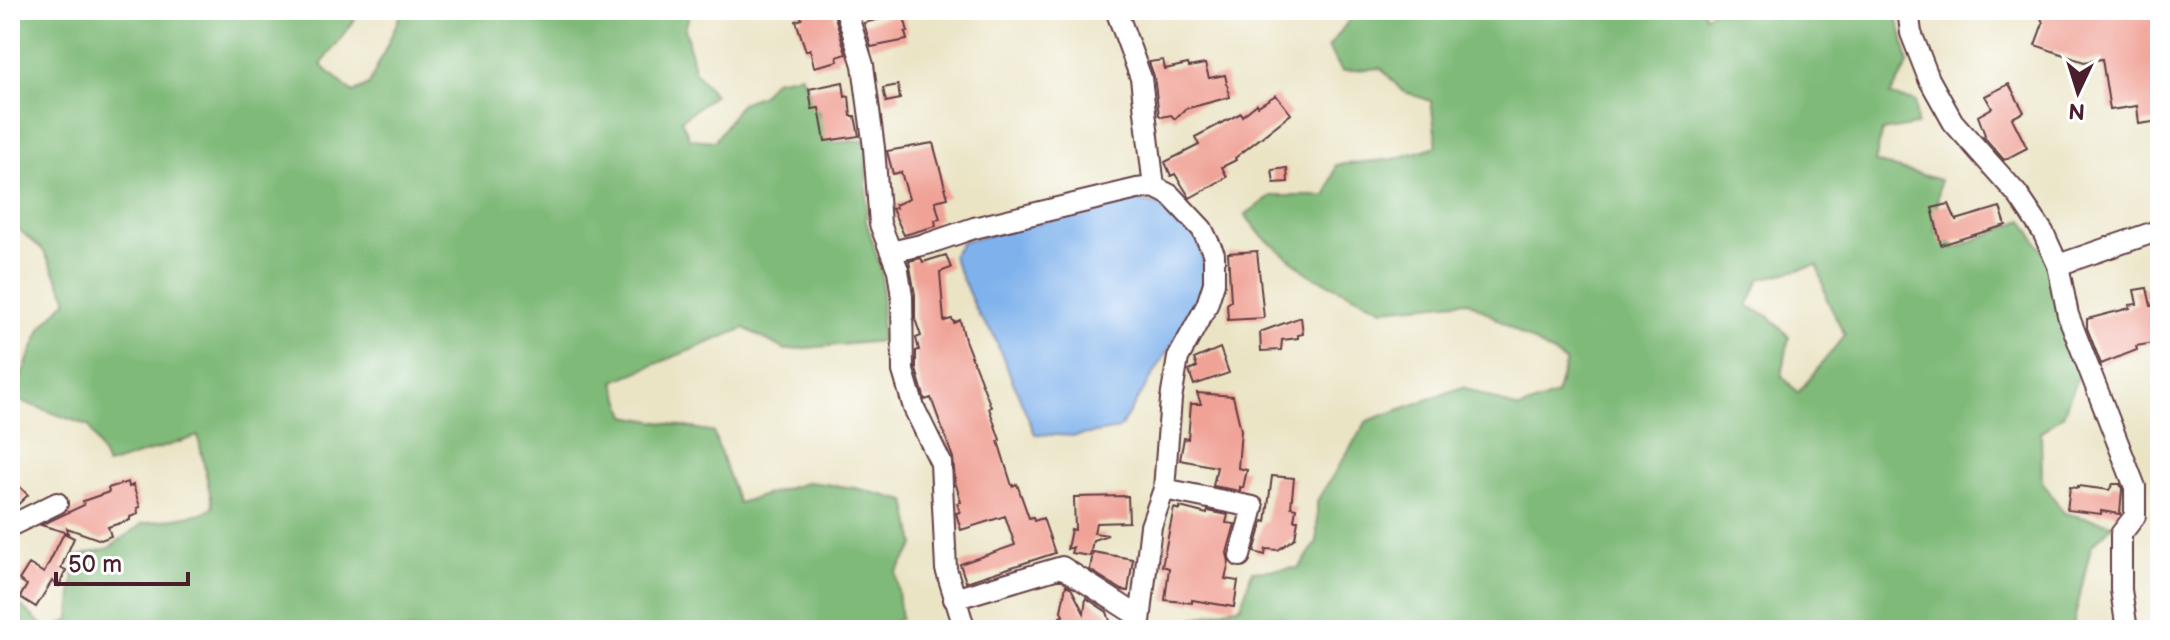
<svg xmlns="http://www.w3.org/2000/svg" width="2170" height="640" font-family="'Balsamiq Sans',sans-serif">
<rect width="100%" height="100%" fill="#fff"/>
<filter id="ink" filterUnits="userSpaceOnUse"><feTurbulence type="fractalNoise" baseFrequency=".0125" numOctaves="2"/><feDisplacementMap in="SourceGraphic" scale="16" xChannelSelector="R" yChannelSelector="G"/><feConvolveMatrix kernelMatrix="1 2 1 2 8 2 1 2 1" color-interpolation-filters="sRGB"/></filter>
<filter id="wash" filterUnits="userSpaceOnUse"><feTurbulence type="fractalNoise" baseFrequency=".006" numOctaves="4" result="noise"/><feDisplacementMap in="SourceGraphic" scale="32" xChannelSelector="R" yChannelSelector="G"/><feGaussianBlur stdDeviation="1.8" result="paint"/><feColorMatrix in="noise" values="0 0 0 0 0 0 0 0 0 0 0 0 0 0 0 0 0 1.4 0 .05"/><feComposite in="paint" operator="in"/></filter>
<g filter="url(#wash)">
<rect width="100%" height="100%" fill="#eae4c5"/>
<!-- forest -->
<path fill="#7fba78" stroke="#646c52" stroke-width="2" fill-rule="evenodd" d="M10 10H362L321 65 353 93 369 85 403 10H691L685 28 694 70 714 95 681 120 690 139 715 141 741 103 762 95 774 80 801 75 833 143 867 140 866 221 882 273 881 341 785 350 745 328 614 381 626 416 713 432 738 503 809 482 855 488 906 501 915 545 896 573 901 619 874 630H52L70 619 75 557 109 548 142 524 203 513 213 507 198 436 107 465 89 426 12 398 42 327 68 299 43 250 10 222Z
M1357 10H1703L1705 16 1712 10H1893L1901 30 1908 64 1890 96 1915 101 1917 125 1882 131 1875 162 1940 180 1934 230 1956 248 2023 220 2055 272 2081 367 2063 415 2041 432 2042 481 2064 513 2113 524 2091 546 2072 630H1167L1168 625 1241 606 1252 571 1299 568 1317 542V501L1367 421 1463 387 1519 409 1556 395 1566 362 1468 301 1383 309 1310 275 1262 236 1245 215 1271 196H1327L1336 165 1394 159 1437 146 1431 101 1402 91 1381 68 1342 71 1328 48ZM1818 265 1827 300 1845 335 1798 393 1782 376 1789 337 1769 316 1748 307 1760 279Z
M20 605 48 630H10V606Z"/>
<!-- water -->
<path fill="#7fb2ec" stroke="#64688c" stroke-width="2" d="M1129 200C1191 204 1208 237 1203 295L1119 429 1076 436 1035 434 993 334 979 316 952 256 962 242Z"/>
<g id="blocks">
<!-- building -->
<path fill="#f0a296" d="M799 10H833L846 54 837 57 838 61 814 67 810 49 806 51 796 21 802 19Z
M2066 10H2082L2083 14 2103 10H2154L2160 42V121L2139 124 2137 106 2110 110 2102 59 2084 62 2035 45 2043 23 2041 18Z
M903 13 908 32H905L907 40 871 47 864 23Z
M1163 60 1165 69 1188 64 1189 67 1205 64 1209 78 1225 75 1230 97 1185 109 1175 119 1171 115 1162 117 1159 115 1154 76 1149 62Z
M843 82 845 97 849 96 851 116H855L859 136 825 141 819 108 812 109 809 89Z
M2009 84 2024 112 2012 118 2027 148 2004 160 1983 136 1985 135 1978 116 1992 108 1985 96Z
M898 85 900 99 886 102 883 88Z
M1276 95 1291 114 1235 158 1236 160 1222 167 1227 177 1190 198 1175 174 1171 176 1165 162 1199 145 1195 137 1241 113 1242 116 1257 104 1258 106Z
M933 143 948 198 935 201 940 219 935 220 936 226 904 235 892 209 896 208 895 205 909 199 901 172 893 174 887 151Z
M1287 168 1288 182 1274 183 1272 170Z
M1949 204 1956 220 2000 207 2006 225 1941 245 1932 208Z
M1257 251 1264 318 1228 320 1227 304 1231 301 1228 253Z
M946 255 951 268 940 272 944 321 952 319 954 323 960 320 965 340 991 407 989 408 1000 440 998 441 1012 486 1017 484 1029 518 1033 517 1034 521 1043 518 1055 553 966 582 960 564 1015 545 1005 516 961 530 956 513 960 512 957 503 961 502 955 481 953 458 931 398 925 400 916 369V351L919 350 916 338 921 336 915 319V295L909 261 921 258 923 262Z
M2147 288 2151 306 2160 305V342L2136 346 2137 350 2101 364 2087 328V319L2130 308 2129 305 2137 304 2134 290Z
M1301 317 1303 334 1298 335V338L1282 340 1281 350 1261 351 1260 332Z
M1220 348 1229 373 1194 385 1189 371 1197 367 1194 359Z
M1197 393 1233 396 1241 430 1238 468 1247 470 1243 488 1240 487V491L1213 486 1217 467 1180 460 1184 438 1188 439 1191 404H1201Z
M1272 476 1294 478 1291 507 1296 508 1294 520H1298L1295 538 1278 550 1266 549 1265 555 1254 552 1263 521 1266 522Z
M10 477 28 495 10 512Z
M128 482 129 487 133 485 140 507 137 508 138 514 130 517V520L108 527 111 536 101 540 67 528 68 533 41 525 84 505 83 501 109 492 108 488Z
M2113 484H2120L2122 489 2120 514 2101 511V514L2067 510 2070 487 2078 488V486L2109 490Z
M1128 496 1129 522 1096 523 1094 533 1108 535 1093 540 1090 556 1071 553 1073 547 1067 549 1071 529 1075 530 1074 497Z
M1180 507 1207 514 1208 511 1228 515 1226 523 1235 524 1227 553 1229 562 1225 579 1238 581 1234 607 1192 600V603L1165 600 1169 568 1162 566 1174 508 1180 510Z
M64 533 74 538 61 568 66 570 59 586 52 581 36 607 20 597 27 585 19 580 29 564 44 573Z
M1093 552 1133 559 1128 591 1122 590 1090 570Z
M1066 585 1071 588 1084 613 1086 598 1107 612 1113 630H1058L1060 617 1063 616 1061 611Z"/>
</g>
</g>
<g filter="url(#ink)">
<use href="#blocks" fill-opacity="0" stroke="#623d42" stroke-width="2"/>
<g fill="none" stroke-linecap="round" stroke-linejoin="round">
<defs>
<path id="minor" d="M846 10 863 65 874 148 880 224 898 270 902 297 903 371 914 408 941 463 946 569 965 630
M1116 10 1141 78 1154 187
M1908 10 1911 33 1929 79 1953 122 2018 195 2043 232 2058 265 2068 315 2135 487V516L2121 534V590L2127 630
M891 252 930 243 974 228 1137 189 1154 187 1170 195 1202 229 1214 254V283L1207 305 1178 358 1171 399 1164 489 1151 526 1139 630
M2058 265 2160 230
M1164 489 1253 507 1240 556
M10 526 57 503
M954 599 1062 567 1138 616"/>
</defs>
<!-- minor casing -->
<use href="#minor" stroke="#623d42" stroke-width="24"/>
<!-- minor -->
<use href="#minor" stroke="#fff" stroke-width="20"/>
</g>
</g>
<!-- margin -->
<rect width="2170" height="640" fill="none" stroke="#fff" stroke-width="40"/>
<!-- north arrow -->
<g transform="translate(2078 92) rotate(184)" stroke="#ffffff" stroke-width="6" paint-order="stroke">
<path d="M0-6L14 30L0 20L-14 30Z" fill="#4a1f2b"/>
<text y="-12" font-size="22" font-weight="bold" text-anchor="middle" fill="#4a1f2b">N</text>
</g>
<!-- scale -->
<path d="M56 572v12h132v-12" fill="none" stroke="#4a1f2b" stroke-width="4"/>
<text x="68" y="572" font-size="24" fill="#4a1f2b" stroke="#ffffff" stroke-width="6" paint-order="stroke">50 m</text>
</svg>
